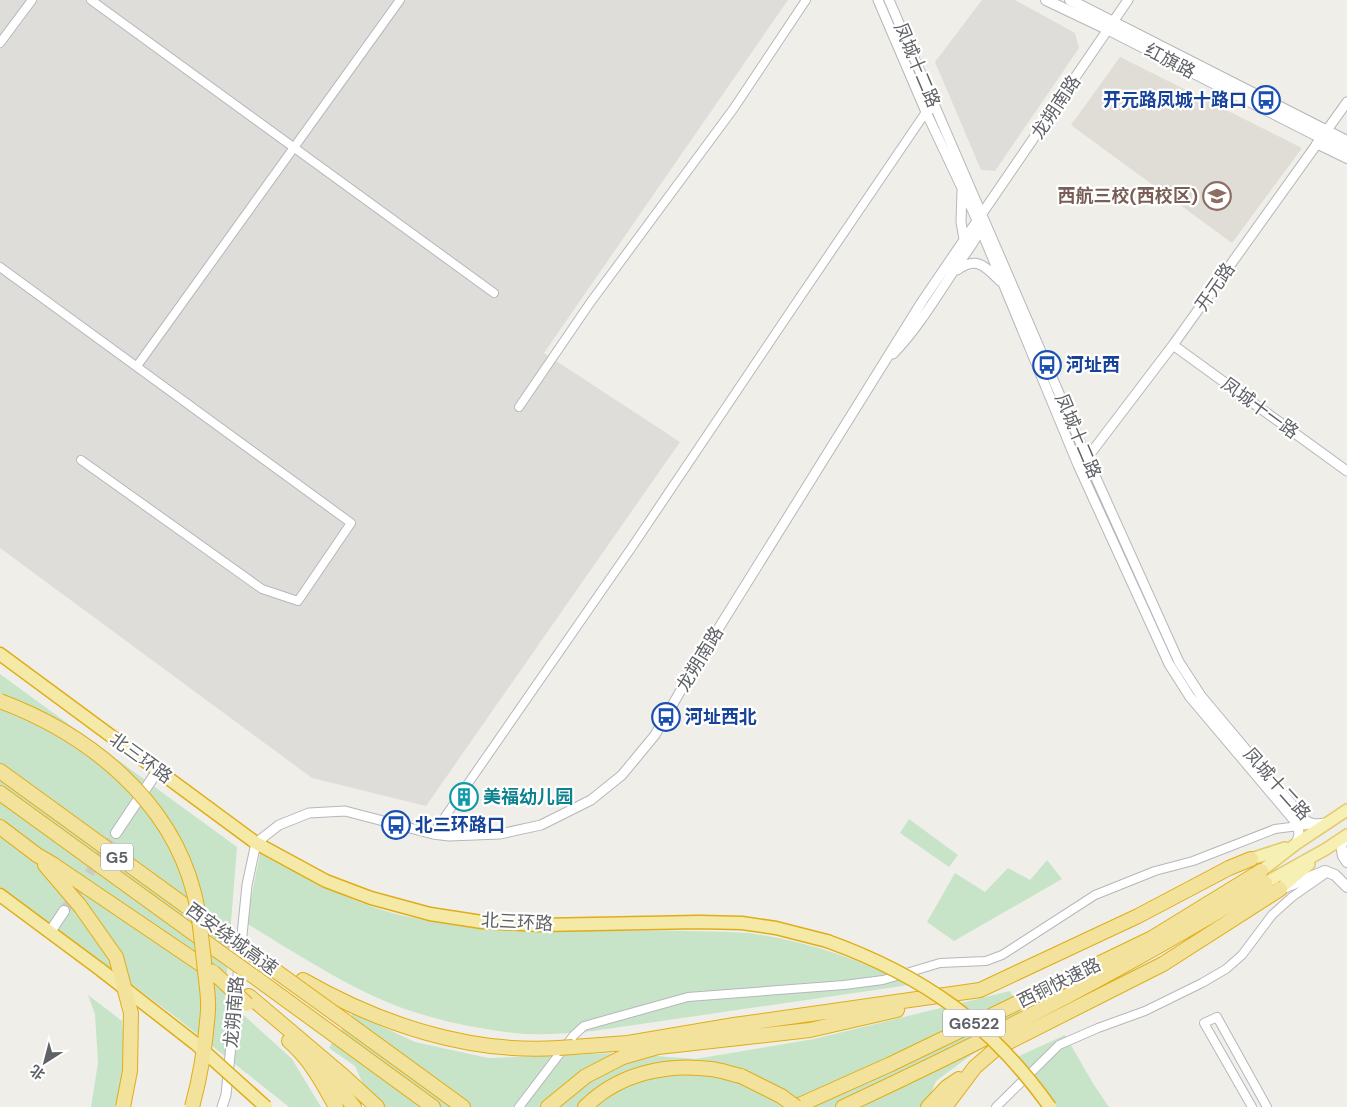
<svg xmlns="http://www.w3.org/2000/svg" width="1347" height="1107" font-family="'DM Sans','Noto Sans SC',sans-serif">
<rect width="100%" height="100%" fill="#f0eee8"/>
<!-- industrial -->
<path fill="#dfddda" d="M0 0H788L544 353 680 442 426 806 312 778 0 548Z
M982 0H1015L1075 33 1079 48 995 171 981 170 935 62Z"/>
<!-- education -->
<path fill="#dfddd6" d="M1120 57 1302 148 1232 243 1071 125Z"/>
<!-- green -->
<path fill="#c7e4c9" d="M0 674 237 847 225 998 292 1059 321 1107H289L173 1015 0 887Z
M909 819 958 855 949 867 900 833Z
M260 854C304 877 348 901 396 914 454 929 514 931 574 931 632 931 690 930 749 933 805 941 859 958 909 985L593 1031C567 1033 540 1036 513 1033 465 1027 415 1016 371 995 328 974 287 948 246 923Z
M1047 860 1062 879 954 941 927 922 955 873 985 892 1008 868 1030 880Z
M1010 991 1023 1017 936 1081 925 1107H373L355 1066 329 1048 353 1013 415 1042 488 1058 618 1053 695 1059 814 1039Z
M88 995 122 1021 124 1049 119 1107H91L98 1063 95 1014Z
M1065 1035 1094 1085 1109 1107H1055L1017 1057Z"/>
<g fill="none" stroke-linecap="round" stroke-linejoin="round">
<!-- secondary-tunnel -->
<path stroke="#cccbc8" stroke-width="10" stroke-dasharray="10 5" stroke-linecap="butt" d="M64 911 116 833"/>
<defs>
<path id="minor" d="M91 0 494 293
M0 43 32 0
M1316 144 1347 159
M0 267 351 523 298 601 262 589 81 460
M137 366 400 0
M519 407 590 303 734 108 806 0
M433 834 632 547 792 309 926 112 935 107
M519 1107 574 1035 584 1026 688 997 844 985 883 980 940 963 986 961 1002 955 1095 895 1155 871 1193 861 1275 829 1314 824
M996 1107 1059 1045 1098 1028 1145 1011 1202 983 1226 969 1242 955 1272 915 1292 897 1325 874
M1252 1107 1204 1023 1217 1017 1267 1107"/>
<path id="tertiary" d="M878 0 926 112 977 220 1078 465 1169 664 1190 697 1298 825 1299 835 1296 844
M889 0 1087 458 1179 662 1201 696 1306 821 1314 824 1327 823
M962 191 961 222 964 239
M957 270C977 256 985 266 1000 281
M1173 345 1347 471
M893 354C919 327 938 294 959 263 966 252 977 240 981 227
M1084 462 1173 345 1347 102
M222 1107 226 1095 247 885 256 843 279 825 309 813 345 811 433 834 449 836 500 834 541 825 591 800 622 775 655 735 692 671 923 300 1128 0"/>
<path id="secondary" d="M1046 0 1109 30 1347 151
M1070 0 1347 141
M116 833 158 770
M1347 838 1341 844 1343 856 1347 862
M1286 887 1325 871 1335 875 1347 887
M50 932 64 911"/>
<path id="primary" d="M1251 859 1285 848
M1261 871 1296 844 1347 810
M1265 883 1326 849 1347 835
M1280 889 1309 864"/>
<path id="trunk" d="M0 654 256 843 326 881 371 898 430 914 482 922 540 925 699 922 742 923 776 928 827 941
M0 895 101 970"/>
<path id="motorway" d="M0 771 234 941
M0 793 218 951
M0 827 37 855 54 865 212 972
M45 865 80 906
M256 978 433 1107
M303 980C380 1024 469 1054 559 1048
M249 996 340 1073 377 1107
M345 1021 463 1107
M289 1041C310 1059 323 1083 336 1107
M573 1047 628 1043 734 1025 980 990 1138 916 1229 868 1251 859
M321 1071 338 1087 354 1107
M548 1107 586 1076 623 1057 658 1047 810 1030 897 1010
M585 1107C618 1074 665 1063 711 1069 721 1070 731 1074 741 1076
M795 1107 891 1064 1152 938 1261 871
M843 1107C987 1040 1130 967 1265 883
M928 1107 947 1087 959 1079
M945 1107 975 1067 997 1048 1163 964 1280 889"/>
</defs>
<!-- minor casing -->
<use href="#minor" stroke="#b5b7bb" stroke-width="10"/>
<!-- tertiary casing -->
<use href="#tertiary" stroke="#b5b7bb" stroke-width="11"/>
<!-- secondary casing -->
<use href="#secondary" stroke="#b4b6bb" stroke-width="12"/>
<!-- primary casing -->
<use href="#primary" stroke="#e4c96c" stroke-width="14"/>
<!-- trunk casing -->
<use href="#trunk" stroke="#e0ad17" stroke-width="15"/>
<!-- motorway casing -->
<use href="#motorway" stroke="#e0ad17" stroke-width="16"/>
<!-- minor -->
<use href="#minor" stroke="#fff" stroke-width="8"/>
<!-- tertiary -->
<use href="#tertiary" stroke="#fff" stroke-width="9"/>
<!-- secondary -->
<use href="#secondary" stroke="#fff" stroke-width="10"/>
<!-- primary -->
<use href="#primary" stroke="#f7f0b5" stroke-width="11"/>
<!-- trunk -->
<use href="#trunk" stroke="#f5e9a8" stroke-width="12"/>
<!-- motorway -->
<use href="#motorway" stroke="#f3e29c" stroke-width="14"/>
<defs>
<path id="trunk-bridge" d="M827 941C924 976 990 1023 1050 1107
M101 970 196 1044 266 1107"/>
<path id="motorway-bridge" d="M0 701C88 734 170 799 194 893 200 916 201 938 204 961 205 977 209 994 208 1010 206 1040 200 1078 192 1107
M80 906 116 957 131 1013 130 1071 123 1107
M234 941 345 1021
M218 951 256 978
M213 972 247 1004
M559 1048 573 1047
M741 1076 781 1096 796 1107"/>
</defs>
<!-- trunk-bridge casing -->
<use href="#trunk-bridge" stroke="#e0ad17" stroke-width="15" stroke-linecap="butt"/>
<!-- motorway-bridge casing -->
<use href="#motorway-bridge" stroke="#e0ad17" stroke-width="16" stroke-linecap="butt"/>
<!-- trunk-bridge -->
<use href="#trunk-bridge" stroke="#f5e9a8" stroke-width="12"/>
<!-- motorway-bridge -->
<use href="#motorway-bridge" stroke="#f3e29c" stroke-width="14"/>
</g>
<!-- icons -->
<defs>
<symbol id="bus-ring" viewBox="-11 -11 22 22"><circle r="9.5" fill="#fff" stroke="#1a4fb4" stroke-width="1.5"/><path d="M-5-6H5V4H4V6H2V4H-2V6H-4V4H-5ZM-3.5-4V0h7V-4ZM-3.5 1.2v1.5H-2V1.2ZM2 1.2v1.5H3.5V1.2Z" fill="#1a4fb4"/></symbol>
<symbol id="school-ring" viewBox="-11 -11 22 22"><circle r="9.5" fill="#fff" stroke="#8d6e63" stroke-width="1.5"/><path d="M0-5L7-2L0 1L-7-2ZM-4 1L0 2.5L4 1V4Q0 6-4 4Z" fill="#8d6e63"/></symbol>
<symbol id="building-ring" viewBox="-11 -11 22 22"><circle r="9.5" fill="#fff" stroke="#0f9aa8" stroke-width="1.5"/><path d="M-4-6H4V6H1V3H-1V6H-4ZM-2.5-4.3h1.7v1.8h-1.7ZM.8-4.3h1.7v1.8H.8ZM-2.5-1h1.7V.8h-1.7ZM.8-1h1.7V.8H.8Z" fill="#0f9aa8"/></symbol>
</defs>
<g fill-rule="evenodd">
<use href="#bus-ring" x="1250" y="84" width="32" height="32"/>
<use href="#school-ring" x="1201" y="180" width="32" height="32"/>
<use href="#bus-ring" x="1031" y="349" width="32" height="32"/>
<use href="#bus-ring" x="650" y="701" width="32" height="32"/>
<use href="#building-ring" x="448" y="781" width="32" height="32"/>
<use href="#bus-ring" x="380" y="809" width="32" height="32"/>
</g>
<g text-anchor="middle" stroke-width="4.5" stroke-linejoin="round" paint-order="stroke">
<!-- shield labels -->
<g fill="#fff" stroke="#8f9194" stroke-width="1">
<rect x="101" y="843.5" width="32" height="27" rx="4"/>
<rect x="943" y="1009.5" width="62" height="27" rx="4"/>
</g>
<g font-size="16" font-weight="bold" fill="#5f6266">
<text x="117" y="863">G5</text>
<text x="974" y="1029">G6522</text>
</g>
<!-- street labels -->
<g font-size="18" fill="#5f6266" stroke="#fff">
<text transform="translate(1170 61) rotate(27)" y="6">红旗路</text>
<text transform="translate(917 65) rotate(67)" y="6">凤城十二路</text>
<text transform="translate(1056 107) rotate(-56)" y="6">龙朔南路</text>
<text transform="translate(1215 287) rotate(-55)" y="6">开元路</text>
<text transform="translate(1260 408) rotate(36)" y="6">凤城十一路</text>
<text transform="translate(1078 436) rotate(67)" y="6">凤城十二路</text>
<text transform="translate(700 659) rotate(-59)" y="6">龙朔南路</text>
<text transform="translate(141 758) rotate(36)" y="6">北三环路</text>
<text transform="translate(1277 784) rotate(48)" y="6">凤城十二路</text>
<text transform="translate(517 922) rotate(3)" y="6">北三环路</text>
<text transform="translate(232 939) rotate(36)" y="6">西安绕城高速</text>
<text transform="translate(1059 983) rotate(-26)" y="6">西铜快速路</text>
<text transform="translate(234 1012) rotate(-85)" y="6">龙朔南路</text>
</g>
<!-- transit labels -->
<g font-size="18" font-weight="bold" fill="#164399" stroke="#fff" text-anchor="start">
<text x="1247" y="106" text-anchor="end">开元路凤城十路口</text>
<text x="1066" y="371">河址西</text>
<text x="685" y="723">河址西北</text>
<text x="415" y="831">北三环路口</text>
</g>
<!-- education labels -->
<g font-size="18" font-weight="bold" fill="#785e54" stroke="#fff" text-anchor="end">
<text x="1198" y="202">西航三校(西校区)</text>
</g>
<!-- culture labels -->
<g font-size="18" font-weight="bold" fill="#0d838f" stroke="#fff" text-anchor="start">
<text x="483" y="803">美福幼儿园</text>
</g>
</g>
<!-- north arrow -->
<g transform="translate(45 1062) rotate(216)" stroke="#ffffff" stroke-width="4" paint-order="stroke">
<path d="M0-4L9 19L0 12L-9 19Z" fill="#5f6266"/>
<text y="-8" font-size="14" font-weight="bold" text-anchor="middle" fill="#5f6266">北</text>
</g>
</svg>
